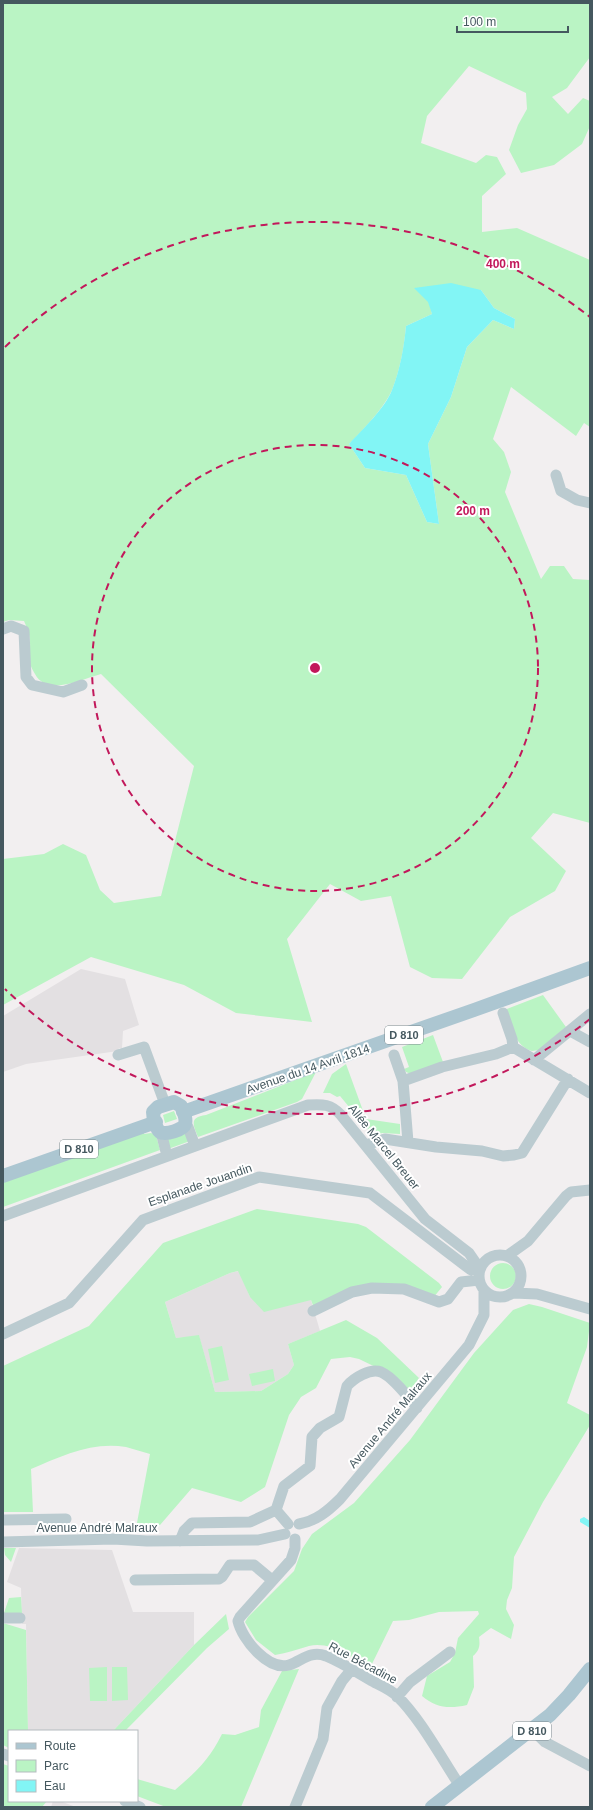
<svg xmlns="http://www.w3.org/2000/svg" width="593" height="1810" font-family="Helvetica,sans-serif">
<rect width="100%" height="100%" fill="#f2eff0"/>
<!-- education -->
<path fill="#e3e0e2" d="M81 969 125 979 139 1025 123 1031 122 1048H119L118 1051 26 1064 3 1072V1016Z
M239 1271 250 1297 311 1300 320 1331 288 1344 294 1365 288 1374 261 1391 215 1392 199 1336 176 1338 165 1302 230 1273Z
M19 1548 112 1550 133 1612H194V1645L113 1731H28L26 1624H22L21 1588 7 1582Z
M53 1801H60L76 1807H51Z"/>
<!-- green -->
<path fill="#baf4c4" fill-rule="evenodd" d="M3 3H590V57L567 88 552 97 568 114 583 98 590 101V126L582 144 554 165 521 173 509 150 518 125 527 109 526 93 469 66 427 116 421 143 476 163 486 155 497 157 506 174 482 196V232L517 228 590 260V427L584 423 576 436 511 387 493 439 504 452 511 472 505 492 541 579 550 566H564L573 579 590 580V823L553 813 531 838 566 871 555 891 510 917 462 979 432 978 410 967 391 896 361 901 330 884 287 939 312 1022 236 1013 184 985 91 957 3 1005V859L44 854 63 844 86 855 100 890 114 903 161 896 194 766 101 674C82 679 47 697 35 674 33 671 31 667 30 663 29 644 33 640 24 621L9 620 3 622ZM415 288 481 290 494 308 515 319 514 329 493 320 467 347 451 397 428 444 439 524 427 522 406 475 365 468 349 444C363 430 384 408 392 390 400 370 404 348 406 326L432 314 429 302Z
M543 995 566 1027 539 1050 532 1051C515 1046 510 1025 504 1010Z
M433 1035 443 1062 411 1074 406 1072 404 1069 409 1067 402 1047Z
M346 1064 366 1119 400 1124V1134L382 1133 374 1137 340 1096 337 1097 330 1093H323L332 1074Z
M316 1072 302 1099 297 1102 198 1137C193 1125 189 1117 206 1115Z
M174 1111 177 1119 165 1123 163 1115Z
M144 1132V1134L151 1133 156 1135 160 1150 3 1207V1181Z
M184 1132 190 1141 168 1149 164 1137Z
M257 1209 358 1224 366 1227 439 1283 442 1287 433 1298 387 1286 314 1308 311 1300 264 1312 250 1297 238 1271 230 1273 165 1302 176 1338 199 1335 215 1392 261 1391 288 1374 294 1365 288 1344 346 1320 377 1338 419 1378 409 1393 390 1374 359 1359 350 1357 331 1359 316 1388 301 1397 289 1415 265 1487 241 1502 192 1488 160 1525 136 1528 150 1454C142 1452 134 1449 126 1447 93 1441 61 1456 31 1469L33 1512H3V1366L89 1326 163 1243Z
M490 1276a13 13 0 1 1 26 0a13 13 0 1 1-26 0Z
M529 1304 542 1307 590 1323 587 1347 567 1403 590 1415V1425L543 1502 514 1557 512 1588 507 1600 506 1609 514 1625 511 1639 491 1628 479 1637C480 1645 480 1650 473 1656L474 1687 467 1705C449 1709 436 1708 422 1696L427 1676 450 1662 455 1653 458 1638 479 1614 478 1611 439 1612 409 1620 393 1621 370 1668C352 1658 331 1641 309 1646 298 1649 287 1653 275 1655L256 1640 245 1622 248 1617 294 1571 302 1549 312 1534 354 1503 410 1440 474 1353 513 1310Z
M222 1346 229 1380 215 1383 208 1349Z
M273 1369 275 1381 252 1386 249 1374Z
M4 1548H16L11 1562 5 1555Z
M21 1597 22 1613H4L9 1598Z
M226 1614 229 1629 207 1648 125 1731H113L194 1645Z
M3 1623 26 1630 28 1731H9V1748L3 1745Z
M107 1667V1701H90L89 1668Z
M112 1667H127L128 1700 112 1701Z
M299 1669 241 1807H166L137 1796V1779L175 1790C197 1771 209 1760 222 1734L235 1735 259 1727 261 1710 282 1671Z
M3 1764 9 1766V1801H47L42 1807H3Z"/>
<!-- water -->
<path fill="#82f5f5" d="M451 283 481 290 494 308 515 319 514 329 493 320 467 347 451 397 428 444 439 524 427 522 406 475 365 468 349 444C363 429 385 408 392 390 400 370 404 347 406 326L432 314 428 302 414 288Z
M584 1517 590 1521V1528L580 1522V1519Z"/>
<g fill="none" stroke-linecap="round" stroke-linejoin="round">
<!-- minor -->
<path stroke="#bbcbd0" stroke-width="11" d="M556 475 561 491 577 500 590 503
M3 629 11 626 24 631 26 677 32 685 63 692 82 685
M503 1013 512 1039 513 1047
M570 1031 590 1042
M118 1055 144 1047 165 1104
M394 1055 403 1081 408 1142
M534 1060 590 1014
M403 1081 442 1067 496 1054 513 1047 590 1093
M185 1125 188 1127 195 1146
M161 1132 167 1156
M366 1145 385 1139 436 1147 482 1151 503 1156 514 1155 522 1153 568 1079
M3 1216 308 1105C323 1104 331 1104 341 1115L425 1219 469 1253 480 1269
M479 1276a21 21 0 1 1 42 0a21 21 0 1 1-42 0Z
M507 1256 528 1241 566 1196 571 1192 590 1190
M514 1293 537 1294 590 1309
M313 1311 352 1292 372 1288 404 1289 439 1302 448 1299 461 1282 479 1280
M3 1334 69 1303 143 1220 259 1177 370 1193 471 1270
M276 1510 284 1486 310 1466 312 1437 320 1428 339 1417 347 1386C354 1378 370 1368 381 1372 393 1377 409 1398 417 1408
M3 1520 66 1519
M299 1524C316 1521 328 1511 340 1499L469 1345 484 1315V1290
M295 1539V1548L291 1560 240 1617 238 1621C242 1639 268 1671 289 1665 302 1661 310 1650 326 1656 343 1663 358 1673 374 1682 382 1686 391 1690 397 1696 420 1718 442 1759 460 1786
M180 1541 184 1531 192 1523 250 1522 276 1510 288 1524
M3 1542 113 1539 147 1541 258 1540 285 1534
M135 1580 219 1579 222 1577 230 1565H254L272 1580
M3 1618H20
M397 1697 410 1682 450 1652
M533 1730 545 1742 590 1766
M3 1754 9 1756
M125 1801 140 1807
M295 1807 323 1739 327 1708 342 1681 352 1669"/>
<!-- major -->
<path stroke="#acc6d1" stroke-width="14" d="M174 1102 181 1106C183 1111 187 1118 185 1124 183 1130 166 1135 160 1132 156 1129 153 1117 153 1112L158 1107Z
M183 1112 474 1010 590 968
M3 1176 156 1122
M432 1807 550 1715 569 1695 590 1669"/>
</g>
<!-- distance rings -->
<g fill="none" stroke="#c2185b" stroke-width="2" stroke-dasharray="7 5">
<circle cx="315" cy="668" r="223"/>
<path d="M590 1019A446 446 0 0 1 5 989M5 347A446 446 0 0 1 590 317"/>
</g>
<g text-anchor="middle" stroke-width="4" stroke-linejoin="round" paint-order="stroke">
<!-- shield labels -->
<g fill="#fff" stroke="#7d8a8f" stroke-width="1">
<rect x="385" y="1026" width="38" height="18" rx="3"/>
<rect x="60" y="1140" width="38" height="18" rx="3"/>
<rect x="513" y="1722" width="38" height="18" rx="3"/>
</g>
<g font-size="11" font-weight="bold" fill="#45585f">
<text x="404" y="1039">D 810</text>
<text x="79" y="1153">D 810</text>
<text x="532" y="1735">D 810</text>
</g>
<!-- street labels -->
<g font-size="12" fill="#45585f" stroke="#fff">
<text transform="translate(308 1069) rotate(-19)" y="4">Avenue du 14 Avril 1814</text>
<text transform="translate(384 1147) rotate(51)" y="4">Allée Marcel Breuer</text>
<text transform="translate(200 1185) rotate(-19)" y="4">Esplanade Jouandin</text>
<text transform="translate(390 1420) rotate(-50)" y="4">Avenue André Malraux</text>
<text x="97" y="1532">Avenue André Malraux</text>
<text transform="translate(363 1663) rotate(28)" y="4">Rue Bécadine</text>
</g>
</g>
<circle cx="315" cy="668" r="6" fill="#c2185b" stroke="#fff" stroke-width="2"/>
<g font-size="12" text-anchor="middle" font-weight="bold" fill="#c2185b" stroke="#fff" stroke-width="4" stroke-linejoin="round" paint-order="stroke">
<text x="503" y="268">400 m</text>
<text x="473" y="515">200 m</text>
</g>
<!-- border -->
<rect width="593" height="1810" fill="none" stroke="#45585f" stroke-width="8"/>
<!-- legend -->
<rect x="8" y="1730" width="130" height="72" fill="#ffffff" stroke="#b5bcbf"/>
<rect x="16" y="1743" width="20" height="6" fill="#acc6d1" stroke="#b5bcbf"/>
<text x="44" y="1750" font-size="12" fill="#45585f">Route</text>
<rect x="16" y="1760" width="20" height="12" fill="#baf4c4" stroke="#b5bcbf"/>
<text x="44" y="1770" font-size="12" fill="#45585f">Parc</text>
<rect x="16" y="1780" width="20" height="12" fill="#82f5f5" stroke="#b5bcbf"/>
<text x="44" y="1790" font-size="12" fill="#45585f">Eau</text>
<!-- scale -->
<path d="M457 26v6h111v-6" fill="none" stroke="#45585f" stroke-width="2"/>
<text x="463" y="26" font-size="12" fill="#45585f" stroke="#ffffff" stroke-width="3" paint-order="stroke">100 m</text>
</svg>
